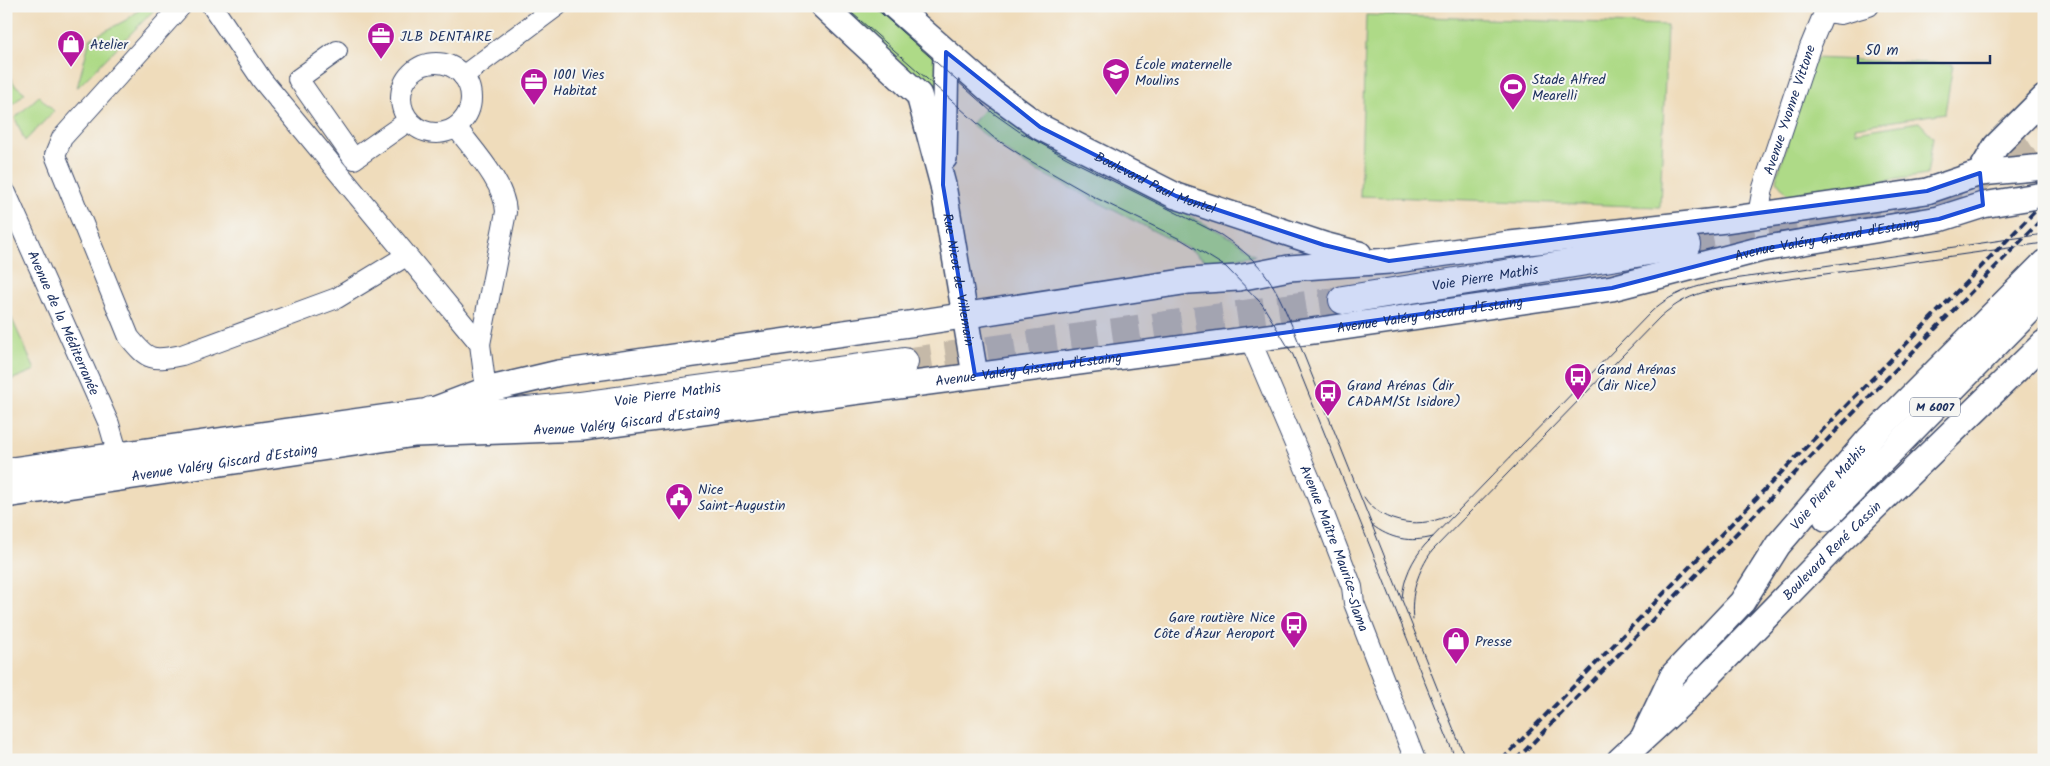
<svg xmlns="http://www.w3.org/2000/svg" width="2050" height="766" font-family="Kalam,sans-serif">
<rect width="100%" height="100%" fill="#f6f6f2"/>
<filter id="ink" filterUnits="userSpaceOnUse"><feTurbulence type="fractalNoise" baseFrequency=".02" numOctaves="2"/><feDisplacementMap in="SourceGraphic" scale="10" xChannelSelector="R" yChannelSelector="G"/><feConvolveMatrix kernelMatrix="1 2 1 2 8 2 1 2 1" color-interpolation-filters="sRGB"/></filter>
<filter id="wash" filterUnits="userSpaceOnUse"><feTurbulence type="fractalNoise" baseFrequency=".0096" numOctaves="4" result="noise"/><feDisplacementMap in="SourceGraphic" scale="20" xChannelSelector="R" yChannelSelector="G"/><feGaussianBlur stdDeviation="1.12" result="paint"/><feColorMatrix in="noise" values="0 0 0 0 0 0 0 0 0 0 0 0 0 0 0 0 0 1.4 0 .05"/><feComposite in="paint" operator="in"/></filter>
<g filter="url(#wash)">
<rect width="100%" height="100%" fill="#efdcbb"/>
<!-- green -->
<path fill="#aeda87" stroke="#648472" d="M144 6H158L77 88 90 39 128 19Z
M838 6H880L930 51 935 58 940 98Z
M1366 15 1667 25 1660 207 1360 196Z
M1813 58 1953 64 1945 113 1855 127 1856 132 1919 122 1933 137 1927 175 1788 195 1776 180Z
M6 65 14 84 25 93 10 107 6 98Z
M39 96 54 111 25 141 15 118Z
M989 104 1047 143 1236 240 1255 255 1210 263 1189 249 1024 164 971 124Z
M6 306 35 370 6 382Z"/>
</g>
<g filter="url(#ink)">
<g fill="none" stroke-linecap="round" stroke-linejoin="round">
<!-- highway-tunnel -->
<path stroke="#c5b9a8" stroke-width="28" stroke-dasharray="28 14" stroke-linecap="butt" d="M1686 245 1905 209 1937 199 1963 188 2044 135
M904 362 1343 300"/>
<defs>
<g id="minor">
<path d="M181 6 62 138 55 155 129 337C148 361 153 361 182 355L337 298 406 256"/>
<path d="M212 6 262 80 480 344 486 390"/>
<path d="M1826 12 1841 14 1869 6"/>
<path d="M337 51 298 79 354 159 408 121"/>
<circle cx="436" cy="98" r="35"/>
<path d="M463 76 557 6"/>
<path d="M456 127C473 150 505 183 506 212L480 344"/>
<path id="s1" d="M6 193 109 424 118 455"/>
<path id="s2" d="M1758 215 1763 188 1810 47 1827 6"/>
<path id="s3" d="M1250 339 1315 491 1352 587 1354 603 1415 760"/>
</g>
<g id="major">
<path id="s4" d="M823 6 919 95 943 185 975 375"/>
<path id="s5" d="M894 6 992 92 1040 127 1176 196 1324 245 1359 254"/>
<path d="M944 158 946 52"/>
<path d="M1980 173 1996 146 2044 98"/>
<path d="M6 471 431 411 486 390 559 373 916 323 1189 281 1238 278 1289 268 1389 261 1510 244 1726 220 1927 191 1980 173 2044 167"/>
<path id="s6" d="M6 495 415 434 582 428 1328 329 1612 288 1762 249 1939 219 1983 205 2044 195"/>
<path d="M1826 518 2044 296"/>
<path id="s7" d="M1644 736 1673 675 1742 602 1778 545 1870 438 2044 263"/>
<path id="s8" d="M1620 760 1684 701 1839 542 2044 343"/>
</g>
<g id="highway">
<path id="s9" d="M1343 300 1686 245"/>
<path id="s10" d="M431 411 485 415 579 406 904 362"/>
</g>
</defs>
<!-- minor casing -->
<use href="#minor" stroke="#3b496c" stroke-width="22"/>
<!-- major casing -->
<use href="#major" stroke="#3b496c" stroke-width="28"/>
<!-- highway casing -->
<use href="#highway" stroke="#3b496c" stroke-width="30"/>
<!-- minor -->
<use href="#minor" stroke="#fff" stroke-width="20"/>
<!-- major -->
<use href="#major" stroke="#fff" stroke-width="25"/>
<!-- highway -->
<use href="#highway" stroke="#fff" stroke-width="28"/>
<!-- tram -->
<path stroke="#1b2f5e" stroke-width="1" d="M844 6 993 137 1027 159 1094 197 1182 240 1226 267 1262 304 1293 355 1456 760
M873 6 993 113 1020 132 1067 158 1221 235C1267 266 1274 283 1295 333L1466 760
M1364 497C1382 526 1424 529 1451 514
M1372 525C1390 539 1410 543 1433 537
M1402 598C1404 577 1412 560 1425 545L1651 312C1675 289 1702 285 1734 279L2044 234
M1413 620C1410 594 1418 571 1432 551L1660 317C1676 303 1691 295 1712 290L2044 243"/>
<!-- rail -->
<path stroke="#1b2f5e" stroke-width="4" stroke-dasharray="8 4" stroke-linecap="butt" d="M1502 760 2044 202
M1516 760 2044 217"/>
</g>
</g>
<!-- marked area -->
<path fill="#1d4ed8" fill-opacity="0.2" stroke="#1d4ed8" stroke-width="4" stroke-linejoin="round" d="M946 52 1040 127 1176 196 1324 245 1389 261 1927 191 1980 173 1983 205 1939 219 1762 249 1612 288 975 375 943 185Z"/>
<!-- icons -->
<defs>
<symbol id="office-pin" viewBox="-11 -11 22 30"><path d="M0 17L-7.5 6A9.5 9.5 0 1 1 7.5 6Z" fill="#b5179e" stroke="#f6f6f2"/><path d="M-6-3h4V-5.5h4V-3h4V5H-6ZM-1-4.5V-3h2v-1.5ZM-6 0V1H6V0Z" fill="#fff"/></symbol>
<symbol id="shop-pin" viewBox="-11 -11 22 30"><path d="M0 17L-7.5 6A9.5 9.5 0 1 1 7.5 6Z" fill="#b5179e" stroke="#f6f6f2"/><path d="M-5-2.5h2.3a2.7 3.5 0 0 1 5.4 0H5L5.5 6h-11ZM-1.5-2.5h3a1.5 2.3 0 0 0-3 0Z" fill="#fff"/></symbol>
<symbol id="school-pin" viewBox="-11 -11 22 30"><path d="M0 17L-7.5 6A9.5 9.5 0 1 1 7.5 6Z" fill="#b5179e" stroke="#f6f6f2"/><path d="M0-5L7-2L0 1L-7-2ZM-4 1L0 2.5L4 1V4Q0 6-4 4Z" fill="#fff"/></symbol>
<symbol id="stadium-pin" viewBox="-11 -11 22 30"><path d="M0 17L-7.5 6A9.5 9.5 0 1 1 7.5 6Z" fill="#b5179e" stroke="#f6f6f2"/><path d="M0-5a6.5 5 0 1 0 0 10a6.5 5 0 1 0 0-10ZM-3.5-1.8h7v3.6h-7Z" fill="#fff"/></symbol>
<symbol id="bus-pin" viewBox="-11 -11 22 30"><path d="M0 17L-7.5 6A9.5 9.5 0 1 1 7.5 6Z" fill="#b5179e" stroke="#f6f6f2"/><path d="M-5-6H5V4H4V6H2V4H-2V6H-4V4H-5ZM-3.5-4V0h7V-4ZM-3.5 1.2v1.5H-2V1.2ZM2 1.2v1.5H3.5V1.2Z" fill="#fff"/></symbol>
<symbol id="civic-pin" viewBox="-11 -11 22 30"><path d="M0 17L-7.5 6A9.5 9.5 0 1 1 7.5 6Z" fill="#b5179e" stroke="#f6f6f2"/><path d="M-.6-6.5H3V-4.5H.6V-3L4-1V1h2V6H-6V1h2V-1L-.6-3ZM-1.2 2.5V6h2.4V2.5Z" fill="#fff"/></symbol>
</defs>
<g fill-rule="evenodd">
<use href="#office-pin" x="365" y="20" width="32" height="43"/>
<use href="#shop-pin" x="55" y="28" width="32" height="43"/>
<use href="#school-pin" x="1100" y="56" width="32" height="43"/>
<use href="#office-pin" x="518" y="66" width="32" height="43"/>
<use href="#stadium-pin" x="1497" y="71" width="32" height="43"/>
<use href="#bus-pin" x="1562" y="361" width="32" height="43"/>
<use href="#bus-pin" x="1312" y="377" width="32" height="43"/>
<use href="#civic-pin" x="663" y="481" width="32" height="43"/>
<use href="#bus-pin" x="1278" y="609" width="32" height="43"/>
<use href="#shop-pin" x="1440" y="625" width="32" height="43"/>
</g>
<g text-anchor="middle" stroke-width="4" stroke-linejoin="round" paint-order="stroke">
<!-- shield labels -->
<rect fill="#f6f6f2" stroke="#5d6b8a" stroke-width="1" x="1910" y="397.5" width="50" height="19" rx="4"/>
<g font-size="12" font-weight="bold" fill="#1b2f5e">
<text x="1935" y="411">M 6007</text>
</g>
<!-- poi labels -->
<g font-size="14" fill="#1b2f5e" stroke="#f6f6f2" text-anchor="start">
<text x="400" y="41">JLB DENTAIRE</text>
<text x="90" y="49">Atelier</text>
<text x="1135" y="69">École maternelle<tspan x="1135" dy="16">Moulins</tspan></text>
<text x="553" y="79">1001 Vies<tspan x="553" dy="16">Habitat</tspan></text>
<text x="1532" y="84">Stade Alfred<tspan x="1532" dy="16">Mearelli</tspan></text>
<text x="1597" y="374">Grand Arénas<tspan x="1597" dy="16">(dir Nice)</tspan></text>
<text x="1347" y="390">Grand Arénas (dir<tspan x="1347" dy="16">CADAM/St Isidore)</tspan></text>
<text x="698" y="494">Nice<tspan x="698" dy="16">Saint-Augustin</tspan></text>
<text x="1275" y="622" text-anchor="end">Gare routière Nice<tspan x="1275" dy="16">Côte d'Azur Aeroport</tspan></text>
<text x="1475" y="646">Presse</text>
</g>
<!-- street labels -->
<g font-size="14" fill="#1b2f5e" stroke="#f6f6f2">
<text dy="5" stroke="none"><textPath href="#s2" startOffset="110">Avenue Yvonne Vittone</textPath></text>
<text dy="5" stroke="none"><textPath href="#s5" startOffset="318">Boulevard Paul Montel</textPath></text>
<text dy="5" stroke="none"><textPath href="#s6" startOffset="1841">Avenue Valéry Giscard d'Estaing</textPath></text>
<text dy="5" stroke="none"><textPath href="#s9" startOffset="144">Voie Pierre Mathis</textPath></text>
<text dy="5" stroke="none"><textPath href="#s4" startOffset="320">Rue Nicot de Villemain</textPath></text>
<text dy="5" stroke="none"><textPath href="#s6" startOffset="1436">Avenue Valéry Giscard d'Estaing</textPath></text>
<text dy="5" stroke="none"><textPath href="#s1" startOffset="142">Avenue de la Méditerranée</textPath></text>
<text dy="5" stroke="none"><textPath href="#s6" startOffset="1031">Avenue Valéry Giscard d'Estaing</textPath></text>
<text dy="5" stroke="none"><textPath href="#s10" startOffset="238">Voie Pierre Mathis</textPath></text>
<text dy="5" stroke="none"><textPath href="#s6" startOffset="626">Avenue Valéry Giscard d'Estaing</textPath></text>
<text dy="5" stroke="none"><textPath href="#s6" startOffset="221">Avenue Valéry Giscard d'Estaing</textPath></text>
<text dy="5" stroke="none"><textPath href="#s7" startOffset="312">Voie Pierre Mathis</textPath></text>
<text dy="5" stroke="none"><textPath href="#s3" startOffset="226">Avenue Maître Maurice-Slama</textPath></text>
<text dy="5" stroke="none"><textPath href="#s8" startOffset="298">Boulevard René Cassin</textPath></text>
</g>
</g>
<!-- margin -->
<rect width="2050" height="766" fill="none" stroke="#f6f6f2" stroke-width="25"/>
<!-- scale -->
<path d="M1858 55v8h132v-8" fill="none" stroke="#1b2f5e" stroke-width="2.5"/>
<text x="1865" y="55" font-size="15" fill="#1b2f5e" stroke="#f6f6f2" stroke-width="4" paint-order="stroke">50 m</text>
</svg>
